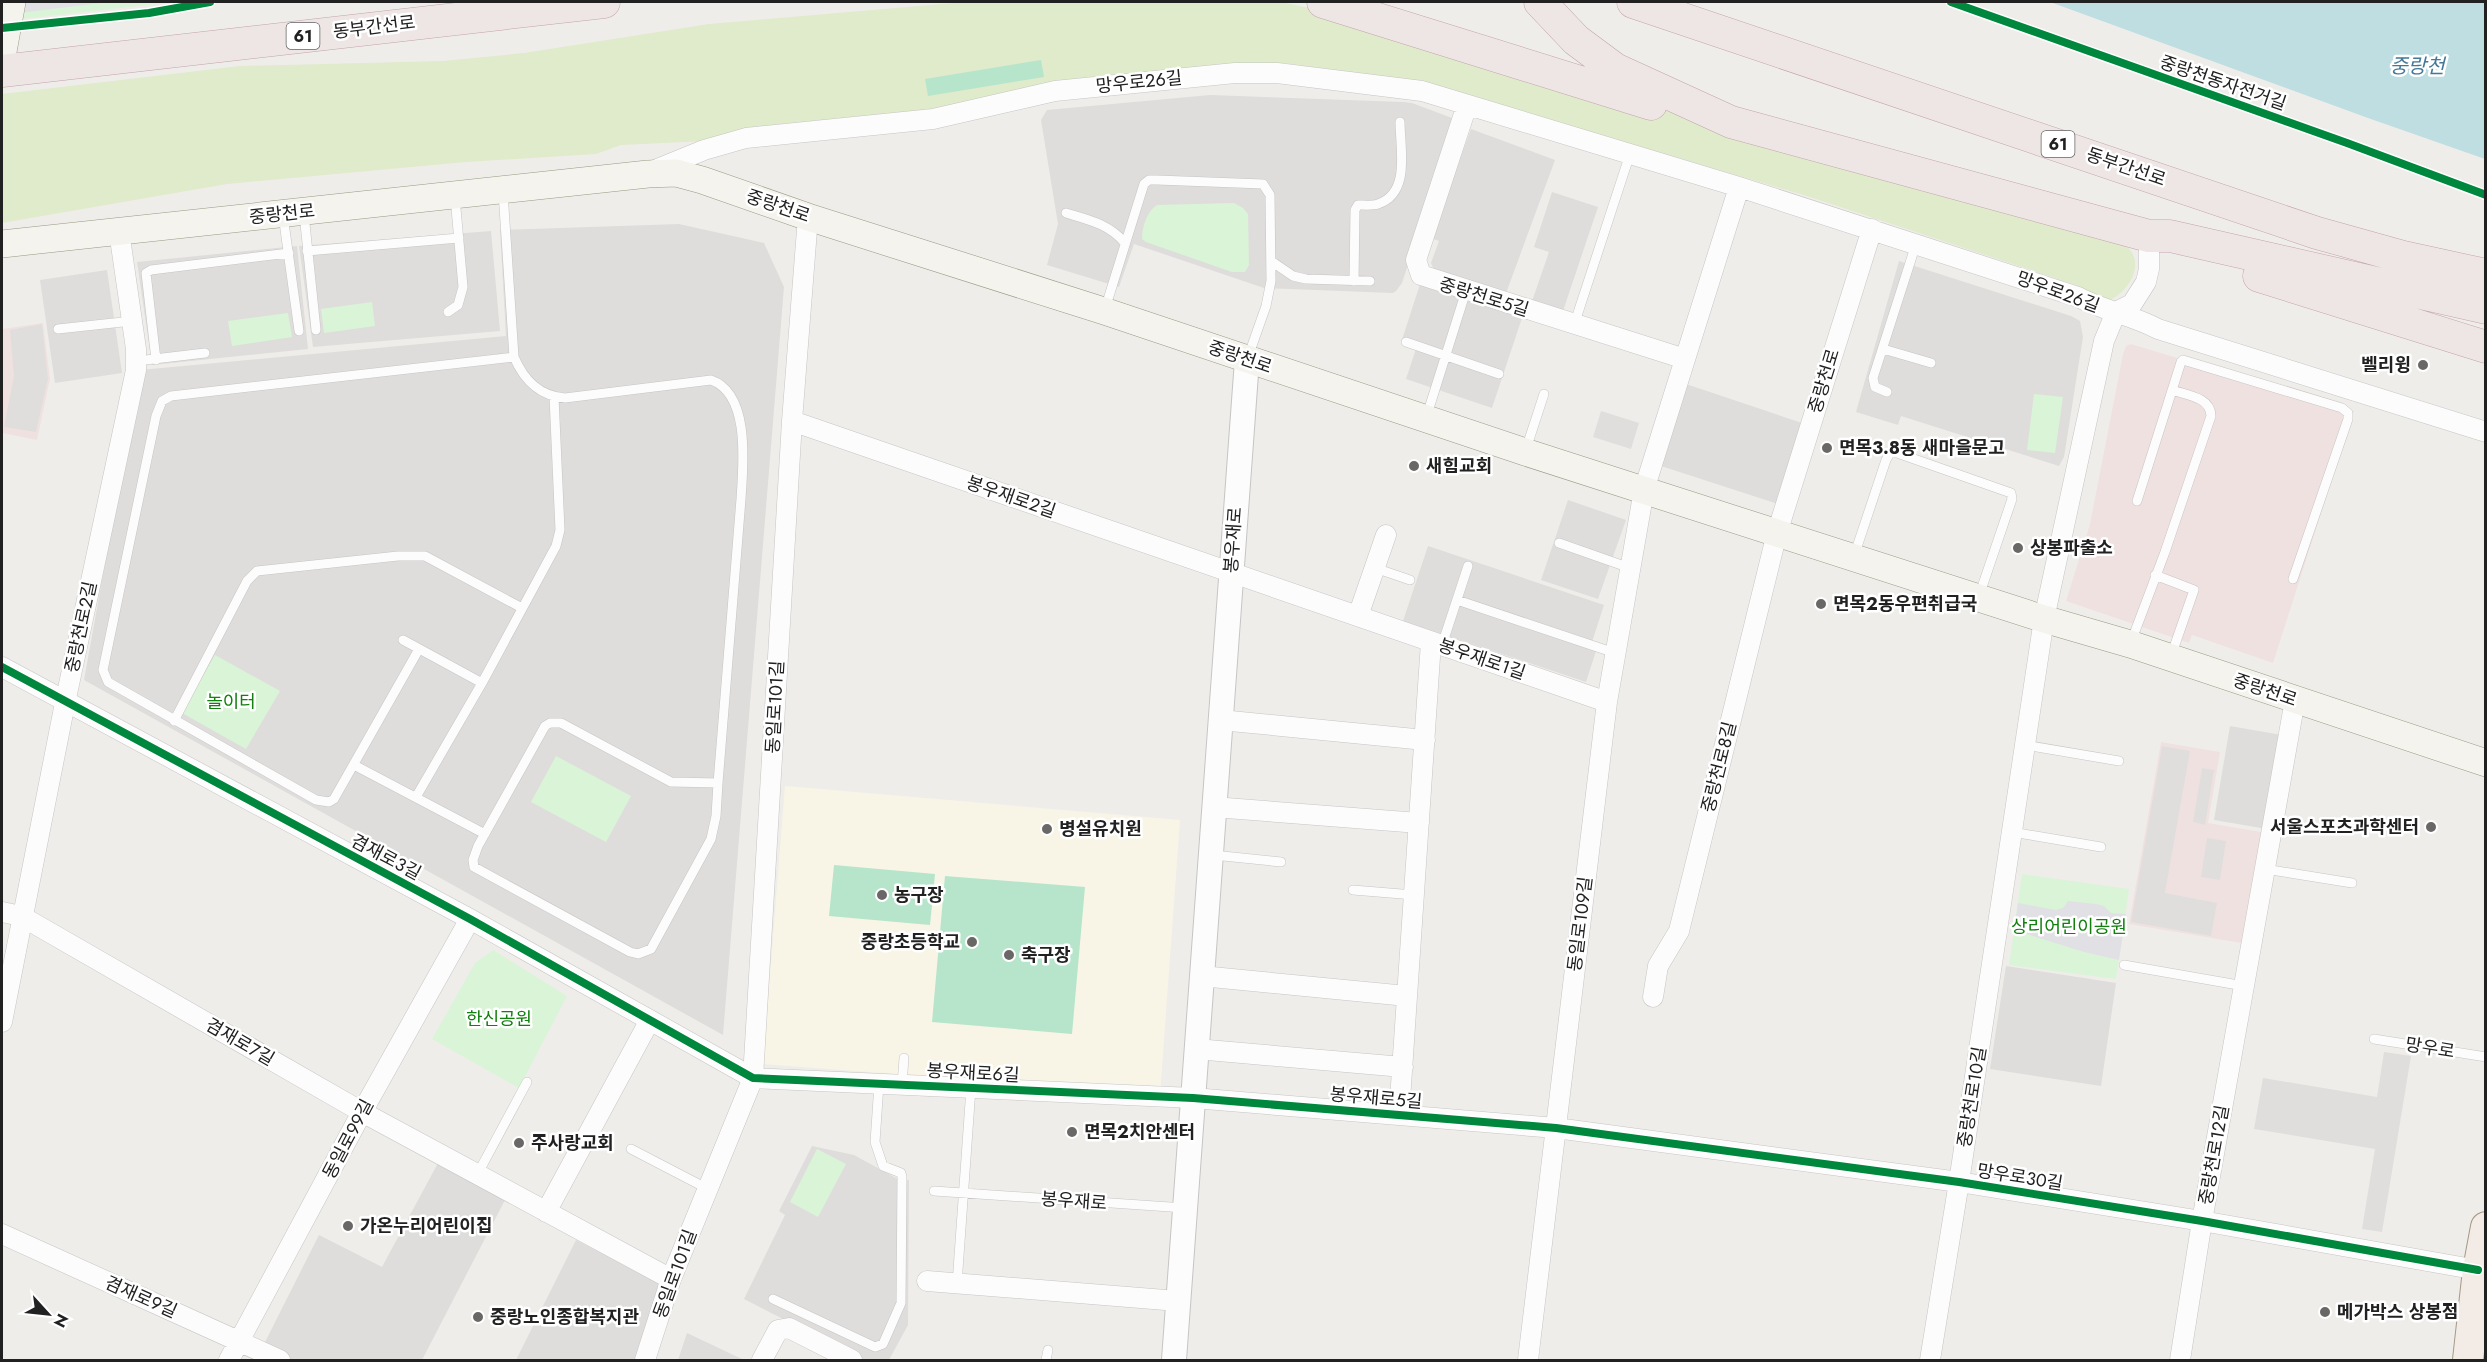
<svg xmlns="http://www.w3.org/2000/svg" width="2487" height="1362" font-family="Jost,'Noto Sans KR',sans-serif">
<rect width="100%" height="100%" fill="#efedea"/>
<!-- residential -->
<path fill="#dedddb" d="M1210 95 1403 102 1412 103 1452 118 1454 124 1402 283 1396 291 1393 293 1264 288 1134 244 1119 287 1047 265 1058 224 1041 120 1047 110Z
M1471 129 1555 160 1505 296 1434 270 1431 263 1439 241 1431 238Z
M1552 192 1598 207 1561 317 1530 307 1549 252 1534 247Z
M679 224 764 243 784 287 723 1035 84 680 140 370 506 336 500 230Z
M491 231 500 331 313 347 299 246Z
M297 246 308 349 152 365 137 262Z
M1899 261 2071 316 2080 321 2083 337 2064 457 2059 466 1901 416 1898 425 1856 412Z
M107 270 122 373 55 383 40 280Z
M1421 281 1523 315 1492 408 1406 379 1416 349 1401 343Z
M1686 384 1805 424 1778 504 1658 465Z
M1568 500 1626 520 1598 599 1541 580Z
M1428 546 1604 605 1591 645 1597 648 1586 682 1403 621Z
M2230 726 2282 735 2267 829 2214 820Z
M2006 966 2116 983 2101 1086 1990 1069Z
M812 1146 854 1155 896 1178 909 1180 908 1325 889 1360H863L744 1299 785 1215 779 1211Z
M438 1163 505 1200 422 1360H293L263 1346 319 1235 382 1267Z
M576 1240 664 1286 640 1360H516Z
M687 1333 744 1360H678Z"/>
<!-- commercial -->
<path fill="#f0e1e1" d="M43 323 50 379 37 440 2 433V329Z
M2131 344 2354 411 2273 663 2192 635 2189 643 2066 601 2090 524 2123 354 2126 346Z
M2161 742 2220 752 2208 823 2267 833 2247 944 2129 924Z"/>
<!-- education -->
<path fill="#f8f5e6" d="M785 786 1180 820 1160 1094 763 1064Z"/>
<!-- grass -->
<path fill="#dfebca" d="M965 2H1281L1318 10 2120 242C2149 257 2132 291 2108 301L2084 293 2076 285 1810 197 1419 81 1283 63 1185 70 926 112 779 124 705 141 621 145 596 154 466 162 227 184 2 223V94L240 66 443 61 524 53 709 24Z"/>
<!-- park -->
<path fill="#daf4d7" d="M2 2H174L2 21Z
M1234 203 1243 208 1248 214 1249 265 1245 272H1232L1146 242 1142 239C1142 227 1147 211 1157 205Z
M372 302 375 326 324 333 321 309Z
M288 313 292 337 232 346 228 321Z
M2034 394 2063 397 2055 453 2027 450Z
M215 655 280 691 246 749 182 713Z
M556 756 631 796 606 842 531 802Z
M2022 874 2129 889 2116 979 2009 965Z
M493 950 567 996 519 1088 432 1039 475 963Z
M817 1149 846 1164 818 1217 790 1202Z"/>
<!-- pitch -->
<path fill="#b6e5cc" d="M1041 60 1044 77 928 96 925 79Z
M834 865 935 874 930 925 829 916Z
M945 876 1085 887 1072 1034 932 1022Z"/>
<!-- parking -->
<path fill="#dfdedd" d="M42 324 48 379 36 432 4 427 14 376 10 330Z
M1601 411 1639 423 1631 449 1593 437Z
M2162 746 2190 751 2165 893 2217 903 2211 936 2131 922Z
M2202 768 2214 770 2205 825 2193 822Z
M2207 838 2226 841 2220 880 2201 877Z
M2384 1052 2411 1056 2382 1232 2362 1229 2375 1149 2254 1129 2263 1078 2377 1097Z"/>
<!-- plaza -->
<path fill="#e1e0e4" d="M2 2H109L2 15Z
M2068 901 2096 904 2104 906 2111 913 2126 914 2119 960 2084 952 2014 930 2018 903 2056 910 2063 908Z"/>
<!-- water -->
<path fill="#bedee2" d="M2050 2H2485V159L2368 118Z"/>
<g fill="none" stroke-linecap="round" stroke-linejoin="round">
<defs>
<path id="service" d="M503 192 514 357C524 380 539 396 565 398L711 380C751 394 743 466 741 499L718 783 716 816 711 839 651 949 638 954 630 952 474 867 473 860 478 846 545 726 550 723H561L671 782 718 783
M1066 213C1089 220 1109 224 1125 243
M304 214 316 330
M283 215 299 331
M307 251 459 238
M1271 261 1293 276 1306 279 1370 281
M1354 281 1355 210 1358 205C1364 205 1372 206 1378 204 1411 193 1400 148 1400 122
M1105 309 1144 184 1149 180H1157L1263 184 1270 195 1271 281 1266 306 1248 357
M448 312 458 305 463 287 455 197
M1574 325 1630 154
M58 329 132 321
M1406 342 1499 374
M1883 349 1931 363
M156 360 146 273 151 270 289 253
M137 361 205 353
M1887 392 1875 387 1873 378 1916 244
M1426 418 1466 291
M1526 449 1544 394
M2137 501 2181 362 2183 360 2342 408 2348 413V419L2293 579
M1559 543 1630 568
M1854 556 1886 460 1890 453H1897L2011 493 2012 499 1979 596
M1375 568 1410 580
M2155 575 2194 590 2171 656
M1457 600 1615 653
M403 640 482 683
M2131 642 2165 552 2211 416C2211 397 2186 395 2172 390
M1442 645 1468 566
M419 649 334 799 329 802 316 800 108 682 103 670 156 416 162 401 171 396 514 357
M174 721 247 581 257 571 398 556H425L522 608
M2025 745 2119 761
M354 765 485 834
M416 797 482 683 556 546 560 530 554 397
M2012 832 2101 847
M1213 855 1281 862
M2265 869 2352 883
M1353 890 1414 895
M2124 965 2244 986
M2374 1039 2486 1057
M902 1085 904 1058
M631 1149 708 1189
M477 1175 527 1082
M934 1191 1185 1208
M957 1284 971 1088
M773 1299 875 1347 883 1344 901 1303 902 1177 901 1173 883 1166 875 1142 879 1084
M1046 1360 1048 1350"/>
<path id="minor" d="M1467 105 1416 260 1421 275 1685 359
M655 170 704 150 746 138 933 119 1055 91 1235 73H1277L1422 91 1739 187 2078 297C2104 311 2132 315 2158 329L2486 432
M792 421 1607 702
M1358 616 1386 535
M2 667 470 919 753 1078 1193 1098 1556 1128 1959 1182 2202 1221 2478 1270
M1220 720 1425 740
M1213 807 1419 823
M2 912 21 916 362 1112 671 1279
M1201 976 1407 996
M1653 997 1658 966 1679 931 1777 533 1872 229
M2 1022 65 703 136 370V349L119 231
M1196 1049 1403 1067
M1399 1115 1431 642
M546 1212 650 1020
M2 1234 280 1360
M927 1281 1178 1301
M229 1360 362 1112 470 919
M645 1360 671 1279 753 1078 792 421 808 217
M762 1360 778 1330 789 1328 852 1360
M1528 1360 1607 702 1644 490 1739 187
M1930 1360 1959 1182 2044 619 2104 341 2116 312 2132 304 2146 282 2149 269V236
M2180 1360 2202 1221 2295 700"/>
<path id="tertiary" d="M1174 1360 1247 360"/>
<path id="secondary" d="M2 57 12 2
M2 244 648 174 676 173 702 180 808 217 1104 311 1525 452 2044 619 2130 644 2486 763"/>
<path id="primary" d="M2468 1360 2478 1270 2486 1227"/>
<path id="trunk" d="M1323 2 1651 104
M1540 2 1576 40 1615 69 1731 122 2149 236H2170L2486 308
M1633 2 2317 233 2403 257 2486 275
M2 71 604 2
M2259 276 2486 347"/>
</defs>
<!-- service casing -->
<use href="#service" stroke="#c6c5c4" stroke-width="10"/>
<!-- minor casing -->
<use href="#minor" stroke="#c6c5c4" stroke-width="21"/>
<!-- tertiary casing -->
<use href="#tertiary" stroke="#c6c5c4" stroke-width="26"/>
<!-- secondary casing -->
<use href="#secondary" stroke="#9a9982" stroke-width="28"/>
<!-- primary casing -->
<use href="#primary" stroke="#a59886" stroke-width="32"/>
<!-- trunk casing -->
<use href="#trunk" stroke="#c4a2af" stroke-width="33"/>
<!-- service -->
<use href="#service" stroke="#fdfcfc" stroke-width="9"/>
<!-- minor -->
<use href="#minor" stroke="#fdfcfc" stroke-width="20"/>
<!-- tertiary -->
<use href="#tertiary" stroke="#fdfcfc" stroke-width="24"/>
<!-- secondary -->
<use href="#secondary" stroke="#f4f3ed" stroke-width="27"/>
<!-- primary -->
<use href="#primary" stroke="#f2ebe6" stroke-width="30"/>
<!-- trunk -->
<use href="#trunk" stroke="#eee6e4" stroke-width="32"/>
<defs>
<path id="cycleway" d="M1951 2 2347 143 2486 195
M2 28 149 13 210 2
M2 667 470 919 753 1078 1193 1098 1556 1128 1959 1182 2202 1221 2478 1270"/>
</defs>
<!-- cycleway casing -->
<use href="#cycleway" stroke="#fff" stroke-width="11"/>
<!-- cycleway -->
<use href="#cycleway" stroke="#00873e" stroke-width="8"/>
</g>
<!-- markers -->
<g fill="#696867" stroke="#fff" stroke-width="2">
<circle cx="2423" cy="365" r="6"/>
<circle cx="1827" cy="448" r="6"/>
<circle cx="1414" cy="466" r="6"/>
<circle cx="2018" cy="548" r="6"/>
<circle cx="1821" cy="604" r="6"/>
<circle cx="2431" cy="827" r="6"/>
<circle cx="1047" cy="829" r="6"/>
<circle cx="882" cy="895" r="6"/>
<circle cx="972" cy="942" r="6"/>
<circle cx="1009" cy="955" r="6"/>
<circle cx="1072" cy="1132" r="6"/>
<circle cx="519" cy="1143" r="6"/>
<circle cx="348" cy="1226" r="6"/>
<circle cx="2325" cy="1312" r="6"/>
<circle cx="478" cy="1317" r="6"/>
</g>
<g text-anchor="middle" stroke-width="5" stroke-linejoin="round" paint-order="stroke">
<!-- shield labels -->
<g fill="#fff" stroke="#646464" stroke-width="1.5">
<rect x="286.5" y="23" width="33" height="26" rx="4.5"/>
<rect x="2041.5" y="131" width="33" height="26" rx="4.5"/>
</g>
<g font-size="16" font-weight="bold" fill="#212121">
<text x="303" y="42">61</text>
<text x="2058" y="150">61</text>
</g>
<!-- street labels -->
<g font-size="18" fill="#212121" stroke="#fff">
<text transform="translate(374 27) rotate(-7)" y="6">동부간선로</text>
<text transform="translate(1139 82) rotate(-6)" y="6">망우로26길</text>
<text transform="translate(2223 83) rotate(19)" y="6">중랑천동자전거길</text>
<text transform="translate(2126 167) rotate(19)" y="6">동부간선로</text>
<text transform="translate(778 206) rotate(19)" y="6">중랑천로</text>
<text transform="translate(282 214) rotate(-6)" y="6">중랑천로</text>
<text transform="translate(2058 292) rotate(20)" y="6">망우로26길</text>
<text transform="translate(1484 297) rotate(17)" y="6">중랑천로5길</text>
<text transform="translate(1240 357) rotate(19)" y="6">중랑천로</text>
<text transform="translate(1824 381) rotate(-73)" y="6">중랑천로</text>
<text transform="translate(1011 497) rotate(19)" y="6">봉우재로2길</text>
<text transform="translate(1233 540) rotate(-86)" y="6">봉우재로</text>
<text transform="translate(81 627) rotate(-78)" y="6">중랑천로2길</text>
<text transform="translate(1482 659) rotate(19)" y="6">봉우재로1길</text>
<text transform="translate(2265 690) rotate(19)" y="6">중랑천로</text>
<text transform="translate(775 707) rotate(-87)" y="6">동일로101길</text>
<text transform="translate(1719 767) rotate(-76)" y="6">중랑천로8길</text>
<text transform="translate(386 857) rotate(28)" y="6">겸재로3길</text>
<text transform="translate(1580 924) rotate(-83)" y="6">동일로109길</text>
<text transform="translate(240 1042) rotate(30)" y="6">겸재로7길</text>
<text transform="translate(2430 1048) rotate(9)" y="6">망우로</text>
<text transform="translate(973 1073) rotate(3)" y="6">봉우재로6길</text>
<text transform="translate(1972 1097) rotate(-81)" y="6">중랑천로10길</text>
<text transform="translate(1376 1098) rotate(5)" y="6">봉우재로5길</text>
<text transform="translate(348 1139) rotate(-62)" y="6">동일로99길</text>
<text transform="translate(2214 1155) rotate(-80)" y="6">중랑천로12길</text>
<text transform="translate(2020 1177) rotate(9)" y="6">망우로30길</text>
<text transform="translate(1074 1201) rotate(4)" y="6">봉우재로</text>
<text transform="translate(675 1274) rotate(-70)" y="6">동일로101길</text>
<text transform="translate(141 1297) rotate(24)" y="6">겸재로9길</text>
</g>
<!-- poi labels -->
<g font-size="18" font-weight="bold" fill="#212121" stroke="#fff" text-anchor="start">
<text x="2411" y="371" text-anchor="end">벨리윙</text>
<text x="1839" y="454">면목3.8동 새마을문고</text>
<text x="1426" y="472">새힘교회</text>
<text x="2030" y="554">상봉파출소</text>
<text x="1833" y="610">면목2동우편취급국</text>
<text x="2419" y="833" text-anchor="end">서울스포츠과학센터</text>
<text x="1059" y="835">병설유치원</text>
<text x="894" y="901">농구장</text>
<text x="960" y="948" text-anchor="end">중랑초등학교</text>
<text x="1021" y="961">축구장</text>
<text x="1084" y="1138">면목2치안센터</text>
<text x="531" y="1149">주사랑교회</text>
<text x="360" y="1232">가온누리어린이집</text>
<text x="2337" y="1318">메가박스 상봉점</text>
<text x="490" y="1323">중랑노인종합복지관</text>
</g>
<!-- park labels -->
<g font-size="18" fill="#11800e" stroke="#fff">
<text x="231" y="708">놀이터</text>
<text x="2069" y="933">상리어린이공원</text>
<text x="499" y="1025">한신공원</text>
</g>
<!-- water labels -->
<g font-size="20" font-style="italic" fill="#447898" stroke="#fff">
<text x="2417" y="73">중랑천</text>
</g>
</g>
<!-- border -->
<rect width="2487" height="1362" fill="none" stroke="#212121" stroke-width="6"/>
<!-- north arrow -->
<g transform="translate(48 1314) rotate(117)" stroke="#ffffff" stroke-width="4.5" paint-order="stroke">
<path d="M0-4.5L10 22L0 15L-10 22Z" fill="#212121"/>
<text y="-9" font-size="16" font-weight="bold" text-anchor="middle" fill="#212121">N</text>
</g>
</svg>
